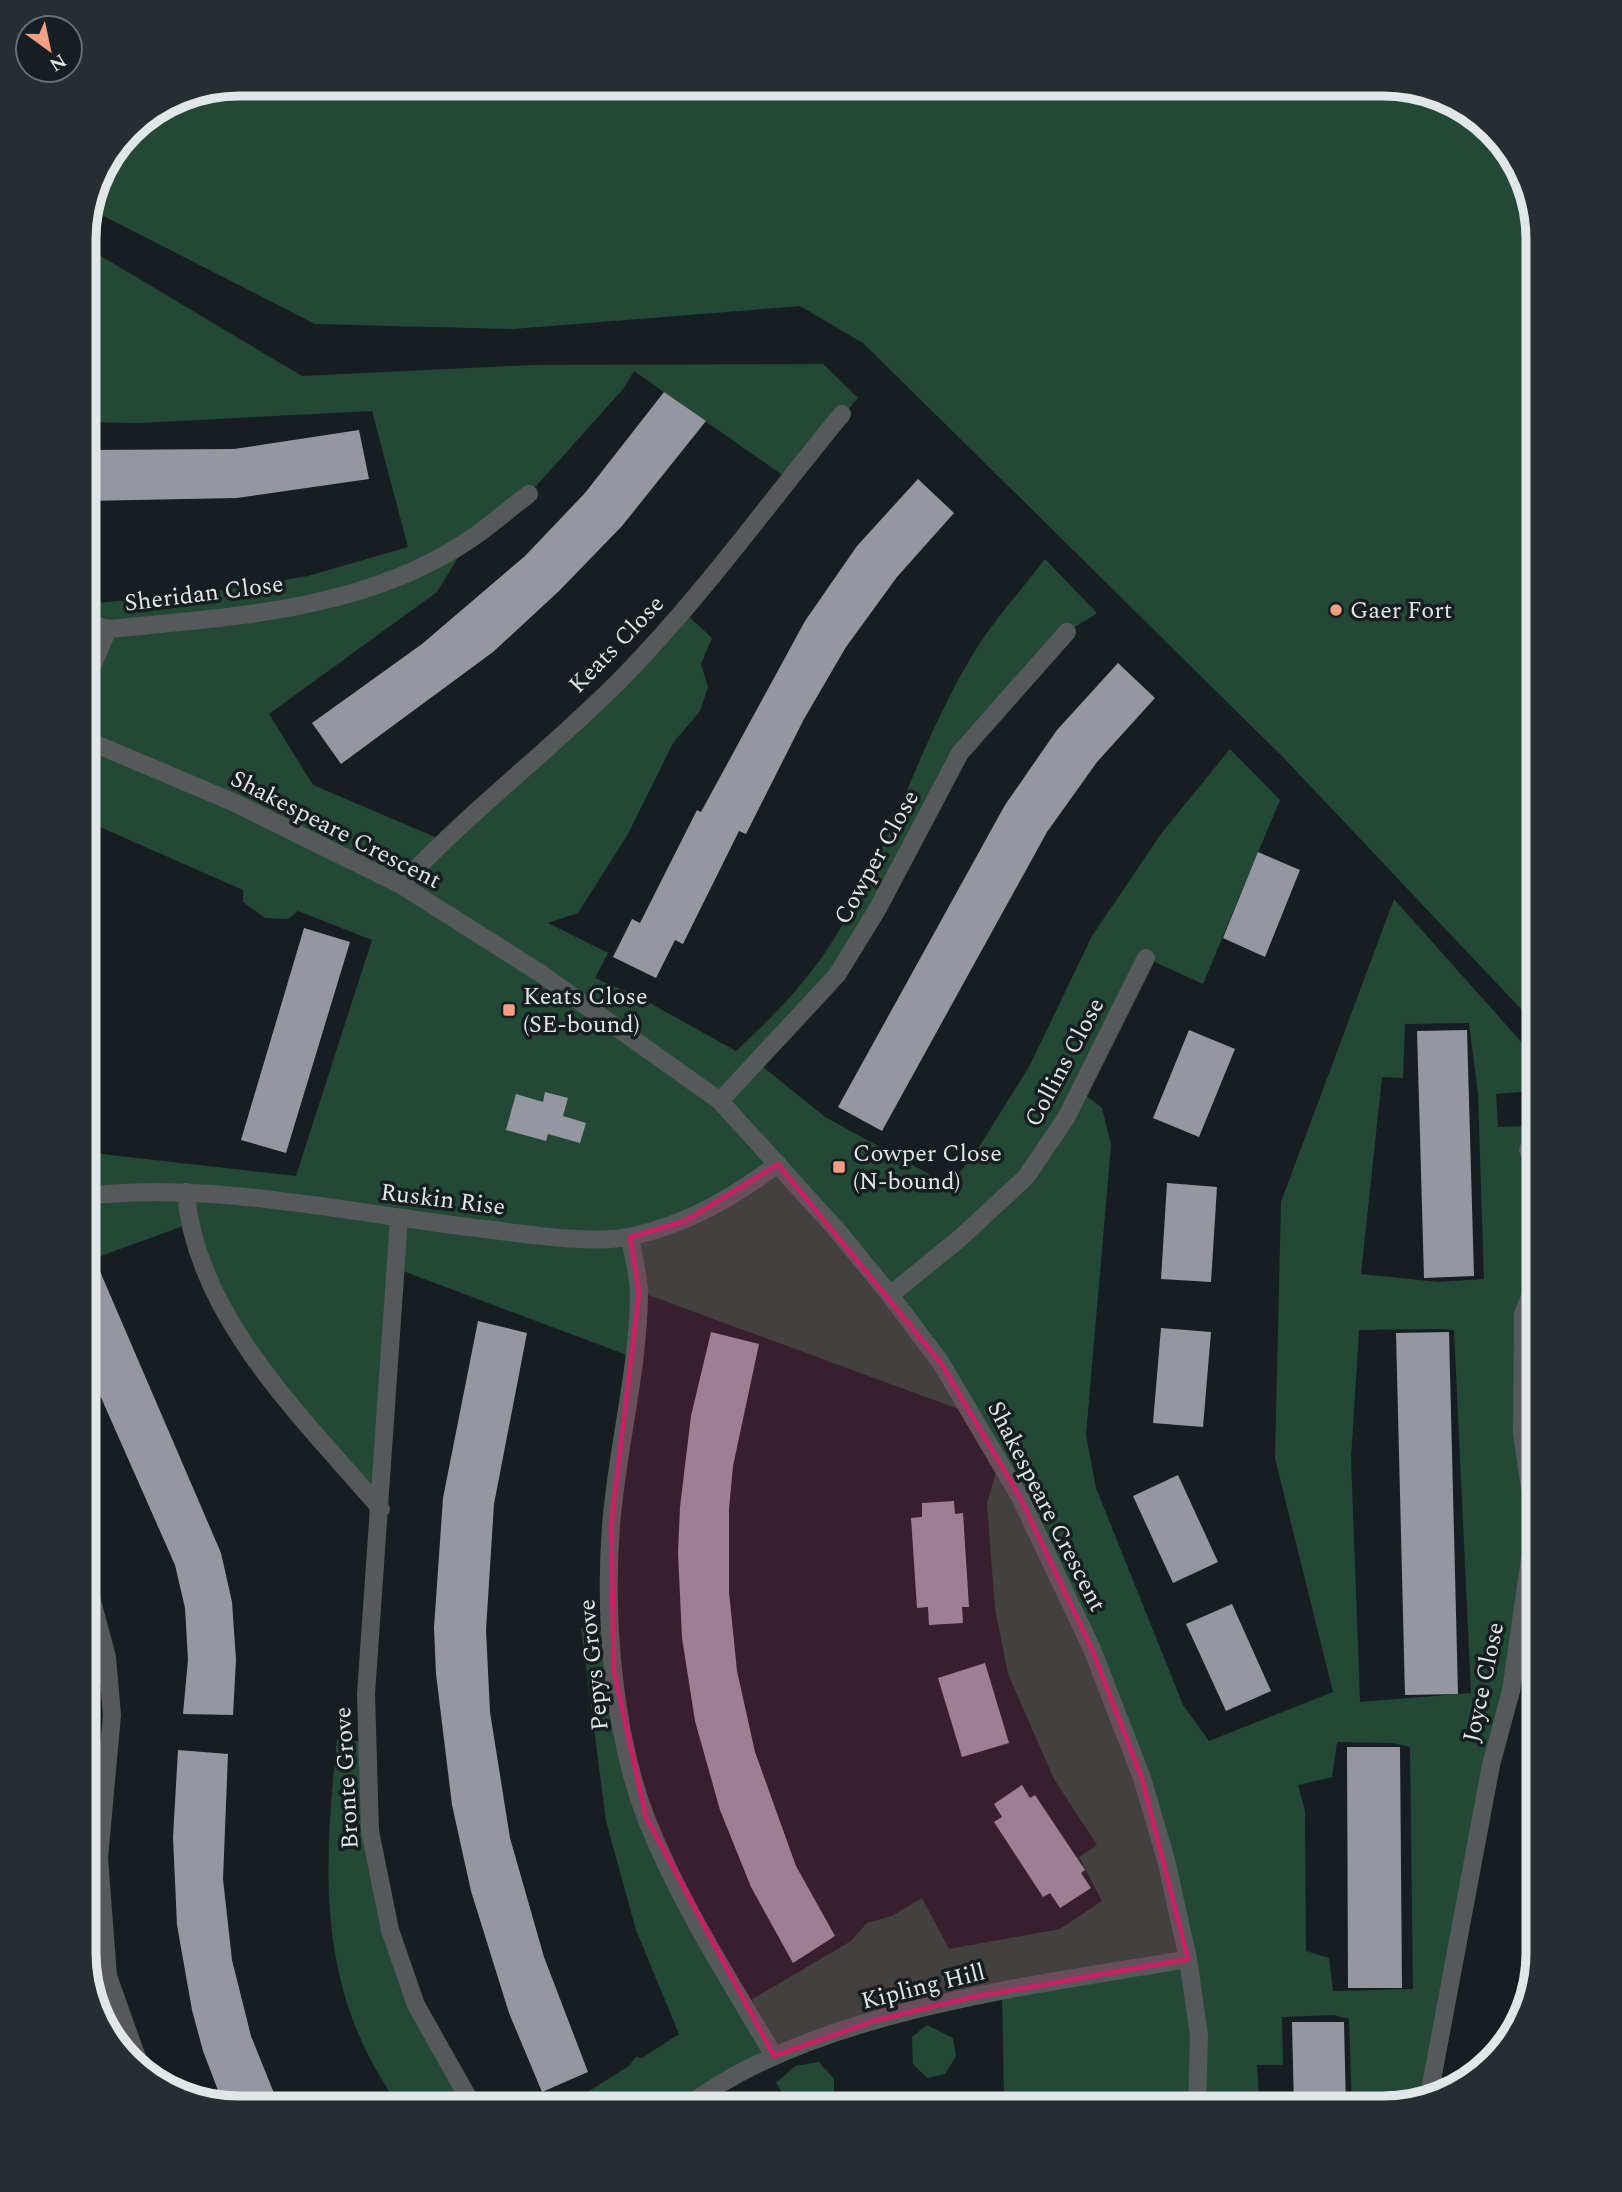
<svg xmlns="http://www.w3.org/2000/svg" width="1622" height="2192" font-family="Spectral,serif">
<rect width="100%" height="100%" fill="#171e21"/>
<!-- green -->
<path fill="#234936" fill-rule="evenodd" d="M239 84H1393L1461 105 1517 161 1538 239V1027L1281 755 863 343 800 306 513 329 315 324 90 209 100 171 137 123 180 96Z
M84 246 302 376 533 365 823 364 858 398 788 479 634 371 623 389 529 494 468 541 437 592 269 714 313 785 442 840 683 611 712 638 701 664 708 687 700 711 673 743 628 834 578 913 548 923 608 953 595 978 641 998 736 1051C772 1018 808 981 834 939 893 846 920 736 980 643 999 614 1024 587 1045 559L1097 613 1067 632 960 753 837 975 757 1062 825 1117 949 1185 974 1155 1029 1067 1092 936 1161 834 1230 749 1280 800 1203 984 1146 958 1080 1091 1102 1108 1111 1145 1086 1435 1096 1488 1183 1705 1209 1741 1333 1692 1275 1458 1281 1202 1394 899 1524 1045 1532 1091 1496 1094 1498 1127 1529 1126 1528 1150 1538 1167V1277L1524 1314 1538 1316V1560L1429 2096 1383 2108H1352L1349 2019 1334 2015 1282 2017 1283 2065H1257L1260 2108H1048L1004 2096 1002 1992 774 2056 685 2108H562L629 2066 636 2057 642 2058 679 2034 636 1930 606 1821 581 1628 610 1623 646 1817 744 2004 851 1941 867 1923 892 1916 922 1898 949 1949 1060 1929 1102 1901 1079 1857 1097 1845 1054 1779 1008 1674 995 1609 987 1504 999 1460 972 1414 640 1292 635 1358 403 1271 381 1509 265 1374 189 1224 84 1262V1152L296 1176 372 940 298 911 288 919 265 918 243 902V890L84 820V604L199 594 308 576 408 547 372 411 139 423 84 422ZM1469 1023 1478 1094 1484 1279 1438 1282 1361 1274 1382 1077 1403 1078 1405 1024ZM1440 1329 1454 1330 1471 1693 1360 1702 1351 1458 1359 1330ZM1337 1742 1393 1743 1410 1747 1413 1989 1333 1991 1329 1958 1306 1951 1305 1811 1298 1785 1332 1777Z
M337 1739 366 1742 390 1930 474 2108H401C316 1993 323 1873 337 1739Z
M927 2025 953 2038 956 2056 945 2074 927 2078 913 2064 912 2037Z
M819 2062 834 2079V2099L822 2108H792L776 2083 795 2066Z"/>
<!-- building -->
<path fill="#94979f" d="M664 392 706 421 622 526 559 591 493 652 341 764 312 723 422 644 525 556 585 493Z
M359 430 369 479 237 498 84 501V450L234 449Z
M918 479 954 513 897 577 846 647 804 719 746 834 739 831 683 944 675 940 656 978 613 957 632 919 640 923 697 810 701 812 805 621 857 546Z
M1118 663 1155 698 1097 762 1047 832 882 1131 838 1107 1005 805 1057 730Z
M84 829 97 833 85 869H84Z
M1258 852 1300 870 1265 957 1223 938Z
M304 928 350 942 286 1153 241 1140Z
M1189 1030 1235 1049 1199 1137 1153 1118Z
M1467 1030 1474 1276 1424 1278 1417 1031Z
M545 1092 568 1098 563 1116 586 1123 580 1143 548 1134 546 1141 506 1130 516 1094 543 1102Z
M1167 1183 1217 1187 1211 1282 1161 1279Z
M99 1269 221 1553 232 1602 236 1660 233 1715 183 1714 188 1660 185 1608 175 1565 84 1359V1275Z
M478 1321 527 1333 494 1504 486 1630 490 1712 510 1838 544 1957 588 2072 542 2092 509 2013 471 1891 452 1805 436 1674 434 1628 443 1498Z
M1161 1328 1211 1332 1203 1427 1153 1423Z
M711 1332 759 1344 733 1466 729 1509V1592L737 1671 755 1752 796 1866 835 1936 793 1963 751 1887 720 1810 695 1721 682 1638 678 1553 680 1507 691 1416Z
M1449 1332 1458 1694 1405 1695 1396 1333Z
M1178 1475 1218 1562 1173 1583 1133 1496Z
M954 1501 955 1514 963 1513 969 1607H962L963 1623 929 1625 928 1607 917 1608 911 1518 922 1517V1503Z
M1232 1604 1271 1691 1226 1711 1186 1624Z
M985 1663 1009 1743 962 1757 938 1678Z
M1347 1747H1400L1402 1988H1348Z
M178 1750 228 1754 223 1879 232 1960 251 2036 280 2108 224 2106 203 2051 192 2010 177 1925 173 1837Z
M1022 1785 1030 1798 1035 1795 1085 1870 1081 1873 1091 1888 1060 1908 1050 1893 1043 1897 994 1822 1002 1817 994 1804Z
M1292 2022H1344L1346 2108H1294Z"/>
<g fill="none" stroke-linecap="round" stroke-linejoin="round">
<!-- street -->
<path stroke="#555959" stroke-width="18" d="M84 622 108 629
M84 685 108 629C230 617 364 611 469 540 490 526 509 509 529 494
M84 739 235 803 401 885 540 973 720 1101 836 1229 890 1295 941 1363 1020 1497 1092 1649 1142 1778 1166 1860 1188 1959 1199 2035 1197 2108
M401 885C471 809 554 748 625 675 704 594 770 501 842 414
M720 1101 837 975 877 910 960 753 1067 632
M1528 1150 1538 1167
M186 1192C195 1316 304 1419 381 1509
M84 1196C218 1181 352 1214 485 1229 525 1234 594 1245 633 1236 688 1224 733 1197 778 1164
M399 1219 366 1694 370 1831 390 1930 416 2005 474 2108
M630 1237C633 1256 639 1276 639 1295 638 1373 617 1448 611 1526 604 1616 613 1733 646 1818 679 1902 729 1979 774 2056
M890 1295 959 1239 1026 1177 1066 1118 1146 958
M84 1571 107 1657 112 1715 99 1858 108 1976 140 2066
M98 2005 108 1976
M1429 2096 1491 1765 1511 1691 1535 1523 1522 1434 1523 1314 1538 1277
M685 2108C812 2010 1033 1986 1188 1959"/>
</g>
<!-- marked area -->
<path fill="#c42262" fill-opacity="0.2" stroke="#c42262" stroke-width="5" stroke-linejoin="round" d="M778 1164 941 1363 1020 1497 1092 1649 1142 1778 1188 1959 973 1997 877 2020 774 2056 646 1817 614 1672 611 1525 639 1292 630 1237 685 1221Z"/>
<!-- markers -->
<g fill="#f39f83" stroke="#171e21" stroke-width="2.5">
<circle cx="1336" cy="610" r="7"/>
<rect x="502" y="1003" width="14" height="14" rx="3.5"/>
<rect x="832" y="1160" width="14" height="14" rx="3.5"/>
</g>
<g text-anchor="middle" stroke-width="7" stroke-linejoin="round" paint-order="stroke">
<!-- street labels -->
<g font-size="24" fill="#e1e6e8" stroke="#171e21">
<text transform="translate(204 593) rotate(-7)" y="8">Sheridan Close</text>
<text transform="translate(616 644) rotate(-46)" y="8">Keats Close</text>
<text transform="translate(336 829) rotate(27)" y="8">Shakespeare Crescent</text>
<text transform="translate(876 857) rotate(-61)" y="8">Cowper Close</text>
<text transform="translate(1064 1062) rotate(-62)" y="8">Collins Close</text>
<text transform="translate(443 1199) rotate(7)" y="8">Ruskin Rise</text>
<text transform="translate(1047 1506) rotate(63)" y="8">Shakespeare Crescent</text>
<text transform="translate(593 1665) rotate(-96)" y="8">Pepys Grove</text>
<text transform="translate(1483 1682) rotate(-78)" y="8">Joyce Close</text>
<text transform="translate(346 1778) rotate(-93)" y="8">Bronte Grove</text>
<text transform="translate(923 1986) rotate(-14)" y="8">Kipling Hill</text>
</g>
<!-- poi labels -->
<g font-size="24" fill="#e1e6e8" stroke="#171e21" text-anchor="start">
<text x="1350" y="618">Gaer Fort</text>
<text x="523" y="1004">Keats Close<tspan x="523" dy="28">(SE-bound)</tspan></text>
<text x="853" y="1161">Cowper Close<tspan x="853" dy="28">(N-bound)</tspan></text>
</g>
</g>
<!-- crop -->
<path d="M0 0H1622V2192H0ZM239 96H1383A143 143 0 0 1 1526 239V1953A143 143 0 0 1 1383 2096H239A143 143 0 0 1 96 1953V239A143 143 0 0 1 239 96Z" fill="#272e31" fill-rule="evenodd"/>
<path fill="none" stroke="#e1e6e8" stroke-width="9" d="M239 96H1383A143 143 0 0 1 1526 239V1953A143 143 0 0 1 1383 2096H239A143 143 0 0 1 96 1953V239A143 143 0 0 1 239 96Z"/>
<!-- north arrow -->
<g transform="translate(49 49) rotate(147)"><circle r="33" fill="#171e21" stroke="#686e71" stroke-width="2"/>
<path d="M0-5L12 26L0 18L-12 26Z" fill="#f39f83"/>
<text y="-10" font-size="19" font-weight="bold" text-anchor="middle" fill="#e1e6e8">N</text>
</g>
</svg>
